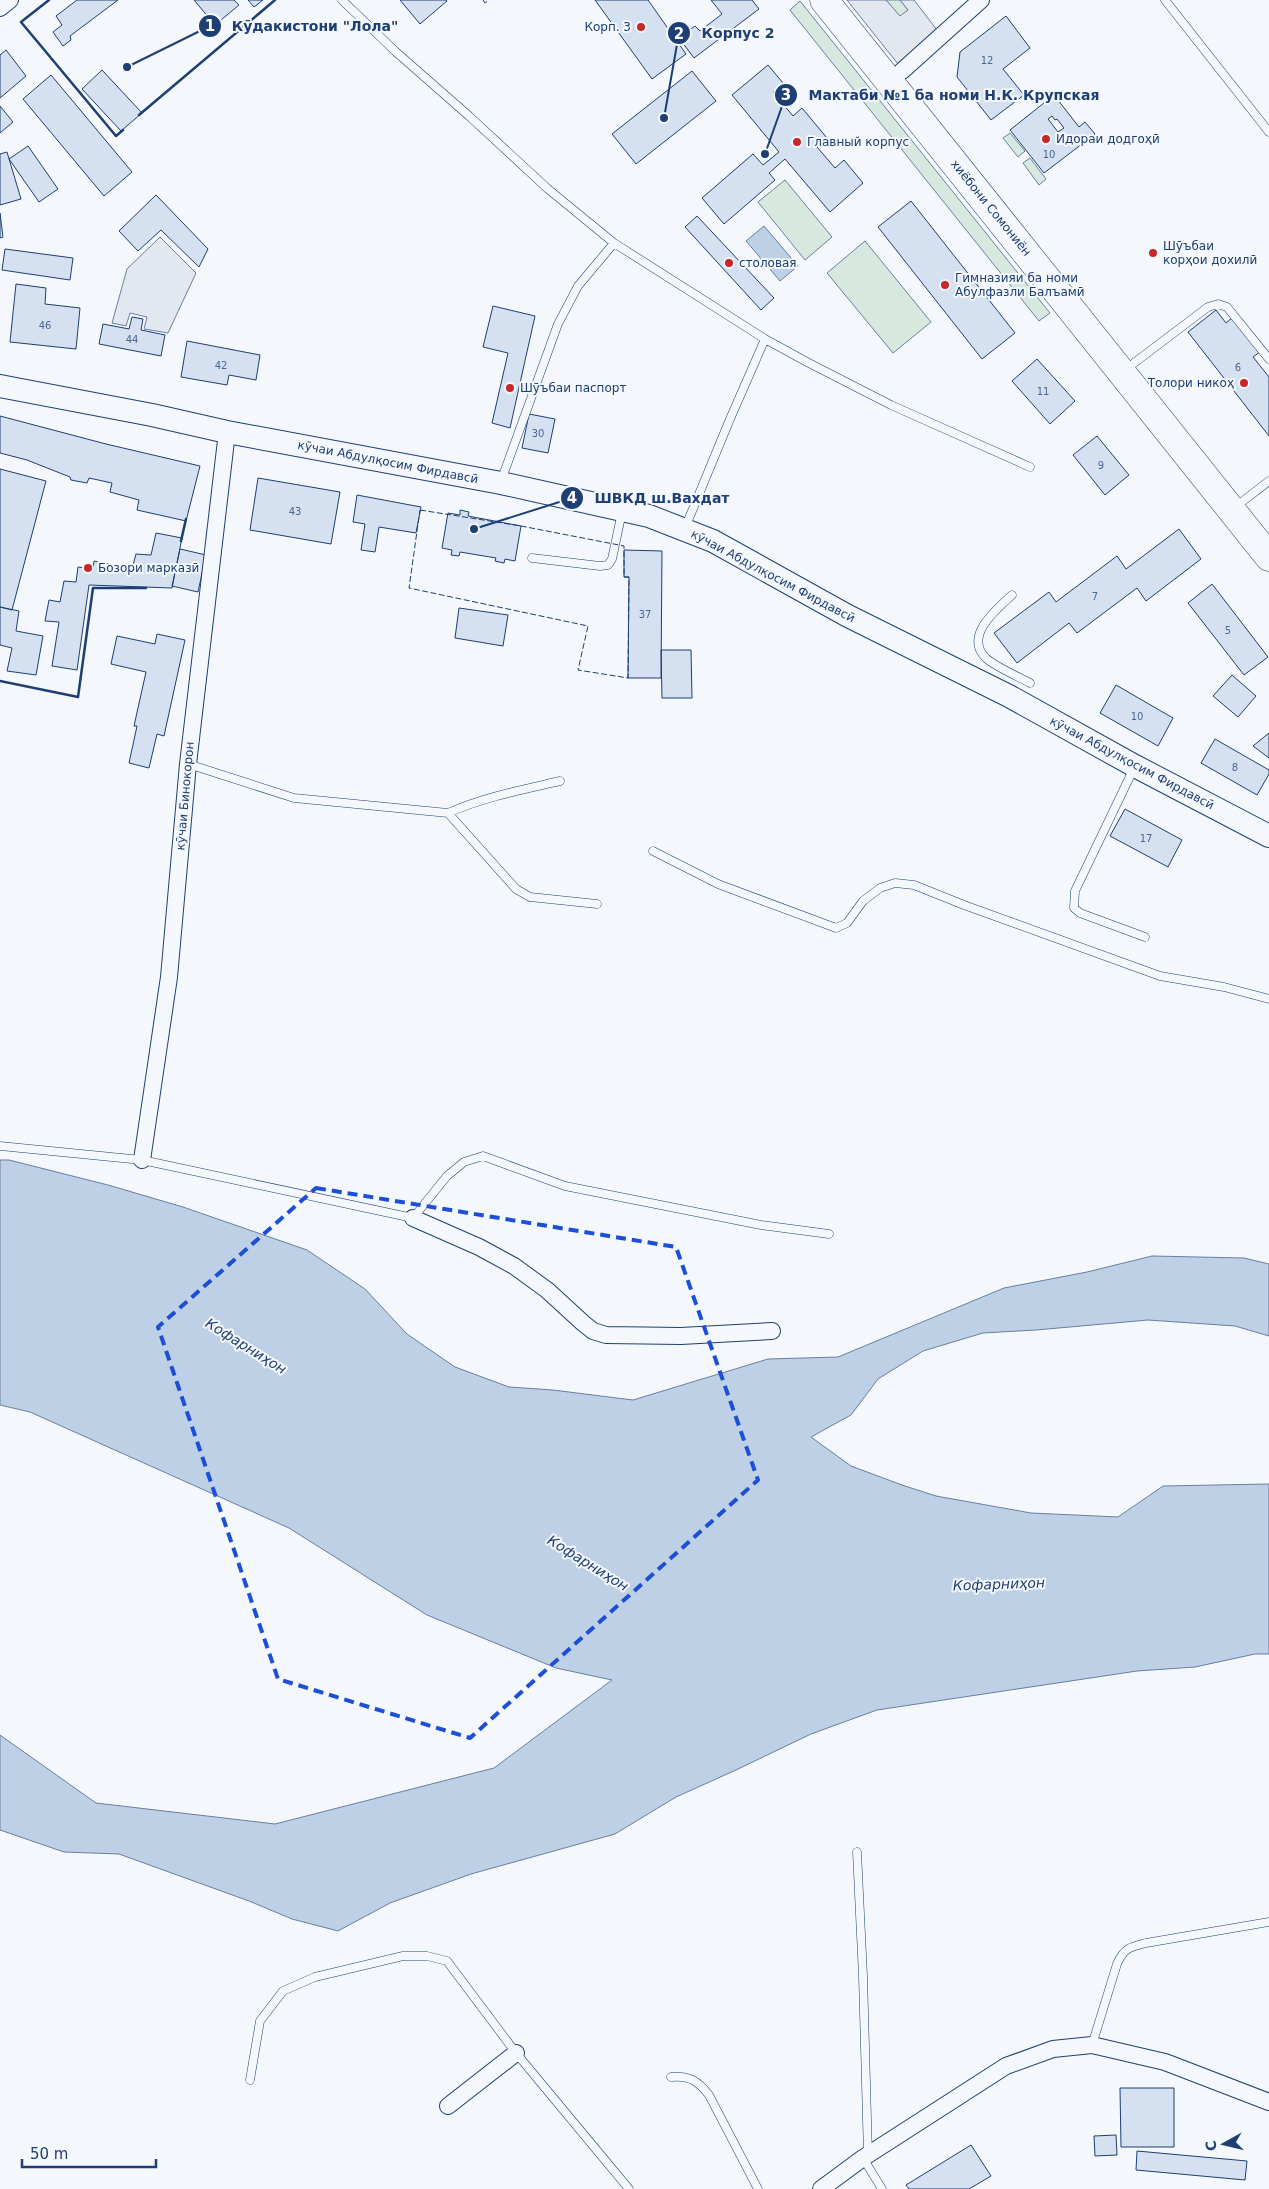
<svg xmlns="http://www.w3.org/2000/svg" width="1269" height="2189" font-family="'DejaVu Sans',sans-serif">
<rect width="100%" height="100%" fill="#f4f7fb"/>
<!-- green -->
<path fill="#d7e8df" stroke="#687fa3" d="M886 0H900L908 10 900 17Z
M800 1 1050 313 1039 321 790 10Z
M1010 133 1025 151 1018 157 1003 138Z
M1030 158 1046 179 1039 185 1023 163Z
M785 180 832 237 805 260 758 202Z
M865 241 931 322 893 353 827 273Z"/>
<!-- parking -->
<path fill="#e3e8f0" stroke="#687fa3" d="M847 0H886L900 16 908 10 900 0H914L937 30 898 64Z
M160 237 196 273 168 333 144 329 147 317 130 313 126 326 112 323 127 269Z"/>
<!-- water -->
<path fill="#bed0e5" stroke="#687fa3" d="M764 226 798 266 780 281 746 241Z
M0 1160H9L108 1185 183 1207 307 1250 365 1289 407 1334 455 1367 509 1387 553 1390 633 1400 768 1359 838 1357 1004 1288 1087 1272 1152 1256 1244 1258 1269 1264V1336L1235 1326 1148 1320 1036 1330 983 1333 923 1351 878 1379 851 1415 811 1437 851 1466 902 1485 936 1496 1031 1513 1118 1517 1163 1486 1269 1484V1654H1255L1195 1667 1137 1671 877 1710 811 1734 736 1770 676 1797 615 1834 471 1874 390 1903 338 1931 292 1919 249 1901 119 1854 64 1852 0 1830V1735L96 1803 275 1824 494 1768 612 1680 556 1668 427 1615 289 1528 30 1412 0 1405Z"/>
<!-- building -->
<path fill="#d5e0f0" stroke="#1d3f73" fill-rule="evenodd" d="M77 0H118L70 36 71 40 63 46 53 32 62 25 56 16Z
M194 0H234L239 5 215 25Z
M248 0H263L254 7Z
M400 0H446L447 1 420 24Z
M595 0H648L686 54 652 79Z
M711 0H752L759 9 694 58 679 38 695 26 700 31 722 14Z
M1006 16 1030 48 1003 69 1024 95 991 120 957 77 960 52Z
M6 50 26 76 0 98V55Z
M768 65 783 83 773 92 793 116 802 108 827 138 817 147 835 168 844 160 863 183 830 212 785 159 769 173 775 180 724 224 702 198 753 154 763 165 779 152 732 95Z
M102 70 142 113 121 131 82 89Z
M692 71 716 101 636 164 612 134Z
M51 75 132 172 104 196 23 99Z
M1054 95 1079 127 1085 122 1095 134 1044 173 1010 130ZM1052 116 1055 120 1057 119 1064 128 1058 132 1048 119Z
M0 106 13 122 0 133Z
M28 146 58 189 39 202 9 159Z
M7 152 21 199 0 205V154Z
M156 195 208 249 199 267 161 230 138 251 119 231Z
M911 201 1015 333 982 359 878 227Z
M0 213 3 237 0 238Z
M697 216 774 298 761 310 685 227Z
M5 249 73 258 70 280 2 270Z
M16 284 46 288 45 304 80 308 76 349 10 342Z
M493 306 535 316 510 428 492 423 508 353 483 347Z
M1216 310 1226 323 1233 317 1260 352 1253 357 1269 377V436L1188 332Z
M132 317 143 319 141 330 165 335 161 356 99 344 103 324 129 329Z
M187 341 260 355 256 380 229 375 227 385 181 377Z
M1037 359 1075 401 1050 424 1012 381Z
M529 414 555 419 548 453 522 448Z
M0 416 106 444 200 466 186 521 137 510 139 500 110 492 112 483 89 478 87 483 71 480 70 477 27 460 0 453Z
M1097 436 1129 475 1105 495 1073 455Z
M0 469 46 481 12 610 0 607Z
M258 478 340 492 331 544 250 530Z
M357 495 421 507 416 533 379 527 375 552 361 550 365 524 353 522Z
M460 510 469 512 468 516 521 526 515 561 505 559 504 563 495 561 496 558 460 552 459 556 451 555 452 550 442 548 448 513 460 515Z
M1179 529 1201 559 1146 601 1137 588 1077 633 1069 623 1017 663 994 633 1049 592 1056 602 1117 556 1126 569Z
M156 533 182 538 172 588 89 585 77 670 52 666 59 622 45 621 49 600 60 602 64 581 76 582 78 567 93 569 94 561 132 569 136 554 151 555Z
M180 549 206 555 198 592 172 586Z
M624 550 662 551 661 678H628L629 577H624Z
M1212 584 1268 657 1244 675 1188 603Z
M0 607 19 611 16 631 43 636 36 675 7 671 12 648 0 645Z
M459 608 508 615 503 646 455 638Z
M157 634 185 640 164 736 157 734 149 768 129 763 137 726H134L146 672 111 664 117 636 155 644Z
M661 650H691L692 698H662Z
M1232 675 1256 696 1238 717 1213 696Z
M1116 685 1173 718 1158 746 1100 713Z
M1269 733V758L1253 746Z
M1215 739 1269 770V774L1257 795 1201 763Z
M1125 809 1182 840 1168 867 1110 836Z
M1120 2088H1174V2147H1121Z
M1116 2135 1117 2155 1095 2156 1094 2136Z
M971 2145 991 2176 969 2189H909L906 2185Z
M1137 2151 1247 2161 1245 2180 1136 2170Z"/>
<g fill="none" stroke-linecap="round" stroke-linejoin="round">
<defs>
<path id="lane" d="M342 0 396 52 469 116 548 189 614 243 765 339 807 362 891 405 1030 467
M1165 0 1269 132
M1134 363 1208 307 1218 304 1227 307 1269 359
M501 481 558 324 578 286 614 243
M1243 501 1269 481
M685 528 730 419 765 339
M532 558 600 566 608 565 612 559 622 512
M1012 595C997 609 963 636 986 658 994 666 1019 677 1030 683
M188 764 294 798 448 813C484 797 521 790 560 781
M1134 768 1075 891 1074 908 1080 913 1145 937
M448 813 516 889 530 897 597 904
M653 851 718 884 836 928 847 923 863 901 880 888 895 883 914 885 964 905 1160 976 1224 987 1269 999
M0 1146 142 1160 413 1218 447 1176 464 1162 483 1156 565 1186 761 1225 829 1234
M857 1852 863 1976 868 2155
M1092 2045 1117 1964C1124 1948 1130 1947 1146 1943L1269 1922
M671 2077C689 2075 698 2081 709 2095L758 2189
M250 2080 260 2021 283 1991 315 1977 403 1956H427L447 1961 516 2053 629 2189
M863 2158 882 2189"/>
<path id="street" d="M0 8 10 0
M902 71 981 0
M142 1160 169 977 188 764 227 432
M413 1218 479 1247 514 1266 547 1290 583 1323 593 1331 606 1335 681 1336 772 1331
M448 2106 516 2053
M821 2189 863 2158 1006 2066 1053 2049 1092 2045 1165 2062 1269 2102"/>
<path id="secondary" d="M0 386 152 415 227 432 501 483 649 516 713 541 848 616 1009 696 1135 766 1269 836"/>
<path id="highway" d="M824 0 1269 557"/>
</defs>
<!-- lane casing -->
<use href="#lane" stroke="#1d3f73" stroke-width="9"/>
<!-- street casing -->
<use href="#street" stroke="#1d3f73" stroke-width="18"/>
<!-- secondary casing -->
<use href="#secondary" stroke="#1d3f73" stroke-width="24"/>
<!-- highway casing -->
<use href="#highway" stroke="#1d3f73" stroke-width="29"/>
<!-- lane -->
<use href="#lane" stroke="#f4f7fb" stroke-width="8"/>
<!-- street -->
<use href="#street" stroke="#f4f7fb" stroke-width="16"/>
<!-- secondary -->
<use href="#secondary" stroke="#f4f7fb" stroke-width="22"/>
<!-- highway -->
<use href="#highway" stroke="#f4f7fb" stroke-width="28"/>
<!-- fence -->
<path stroke="#1d3f73" stroke-width="1" stroke-dasharray="6 2.5" stroke-linecap="butt" d="M483 0 485 3 489 0
M420 510 521 526 624 546V577H629L628 678 578 670 588 626 409 588Z"/>
<!-- wall -->
<path stroke="#1d3f73" stroke-width="2.5" d="M49 0 21 22 116 136 123 130
M139 115 275 0
M181 541 186 519
M0 681 78 697 93 588H146"/>
</g>
<!-- marked area -->
<path fill="none" stroke="#1d4ed8" stroke-width="4" stroke-dasharray="10 6" stroke-linejoin="round" d="M316 1188 676 1247 758 1480 470 1738 278 1679 158 1327Z"/>
<!-- markers -->
<g fill="#c62828" stroke="#f4f7fb" stroke-width="2">
<circle cx="641" cy="27" r="5"/>
<circle cx="1046" cy="139" r="5"/>
<circle cx="797" cy="142" r="5"/>
<circle cx="1153" cy="253" r="5"/>
<circle cx="729" cy="263" r="5"/>
<circle cx="945" cy="285" r="5"/>
<circle cx="1244" cy="383" r="5"/>
<circle cx="510" cy="388" r="5"/>
<circle cx="88" cy="568" r="5"/>
</g>
<g text-anchor="middle" stroke-width="4" stroke-linejoin="round" paint-order="stroke">
<!-- number labels -->
<g font-size="10" fill="#4b6792">
<text x="987" y="64">12</text>
<text x="1049" y="158">10</text>
<text x="45" y="329">46</text>
<text x="132" y="343">44</text>
<text x="221" y="369">42</text>
<text x="1238" y="371">6</text>
<text x="1043" y="395">11</text>
<text x="538" y="437">30</text>
<text x="1101" y="469">9</text>
<text x="295" y="515">43</text>
<text x="1095" y="600">7</text>
<text x="645" y="618">37</text>
<text x="1228" y="634">5</text>
<text x="1137" y="720">10</text>
<text x="1235" y="771">8</text>
<text x="1146" y="842">17</text>
</g>
<!-- poi labels -->
<g font-size="12" fill="#1d3f73" stroke="#f4f7fb" text-anchor="start">
<text x="631" y="31" text-anchor="end">Корп. 3</text>
<text x="1056" y="143">Идораи додгоҳӣ</text>
<text x="807" y="146">Главный корпус</text>
<text x="1163" y="250">Шӯъбаи<tspan x="1163" dy="14">корҳои дохилӣ</tspan></text>
<text x="739" y="267">столовая</text>
<text x="955" y="282">Гимназияи ба номи<tspan x="955" dy="14">Абулфазли Балъамӣ</tspan></text>
<text x="1234" y="387" text-anchor="end">Толори никоҳ</text>
<text x="520" y="392">Шӯъбаи паспорт</text>
<text x="98" y="572">Бозори марказӣ</text>
</g>
<!-- street labels -->
<g font-size="12" fill="#1d3f73" stroke="#f4f7fb">
<text transform="translate(991 208) rotate(51)" y="4">хиёбони Сомониён</text>
<text transform="translate(388 462) rotate(11)" y="4">кӯчаи Абдулқосим Фирдавсӣ</text>
<text transform="translate(773 576) rotate(28)" y="4">кӯчаи Абдулқосим Фирдавсӣ</text>
<text transform="translate(1132 763) rotate(28)" y="4">кӯчаи Абдулқосим Фирдавсӣ</text>
<text transform="translate(185 796) rotate(-85)" y="4">кӯчаи Бинокорон</text>
</g>
<!-- water labels -->
<g font-size="14" font-style="italic" fill="#1d3f73" stroke="#f4f7fb">
<text transform="translate(246 1346) rotate(32)" y="5">Кофарниҳон</text>
<text transform="translate(588 1563) rotate(32)" y="5">Кофарниҳон</text>
<text transform="translate(999 1584) rotate(-2)" y="5">Кофарниҳон</text>
</g>
</g>
<!-- callouts -->
<path fill="none" stroke="#1d3f73" stroke-width="2" d="M127 67L210 26M664 118L679 33M765 154L786 95M474 529L572 498"/>
<g fill="#1d3f73" stroke="#f4f7fb" stroke-width="2">
<circle cx="127" cy="67" r="5"/>
<circle cx="664" cy="118" r="5"/>
<circle cx="765" cy="154" r="5"/>
<circle cx="474" cy="529" r="5"/>
<circle cx="210" cy="26" r="12"/>
<circle cx="679" cy="33" r="12"/>
<circle cx="786" cy="95" r="12"/>
<circle cx="572" cy="498" r="12"/>
</g>
<g font-size="15" text-anchor="middle" font-weight="bold" fill="#fff">
<text x="210" y="31">1</text>
<text x="679" y="39">2</text>
<text x="786" y="100">3</text>
<text x="572" y="503">4</text>
</g>
<g font-size="14" text-anchor="middle" font-weight="bold" fill="#1d3f73" stroke="#f4f7fb" stroke-width="4" stroke-linejoin="round" paint-order="stroke">
<text x="315" y="31">Кӯдакистони "Лола"</text>
<text x="738" y="38">Корпус 2</text>
<text x="954" y="100">Мактаби №1 ба номи Н.К. Крупская</text>
<text x="662" y="503">ШВКД ш.Вахдат</text>
</g>
<!-- north arrow -->
<g transform="translate(1224 2144) rotate(262)" stroke="#f4f7fb" stroke-width="4" paint-order="stroke">
<path d="M0-4L9 19L0 12L-9 19Z" fill="#1d3f73"/>
<text y="-8" font-size="14" font-weight="bold" text-anchor="middle" fill="#1d3f73">С</text>
</g>
<!-- scale -->
<path d="M22 2159v8h134v-8" fill="none" stroke="#1d3f73" stroke-width="2.5"/>
<text x="30" y="2159" font-size="15" fill="#1d3f73" stroke="#f4f7fb" stroke-width="4" paint-order="stroke">50 m</text>
</svg>
